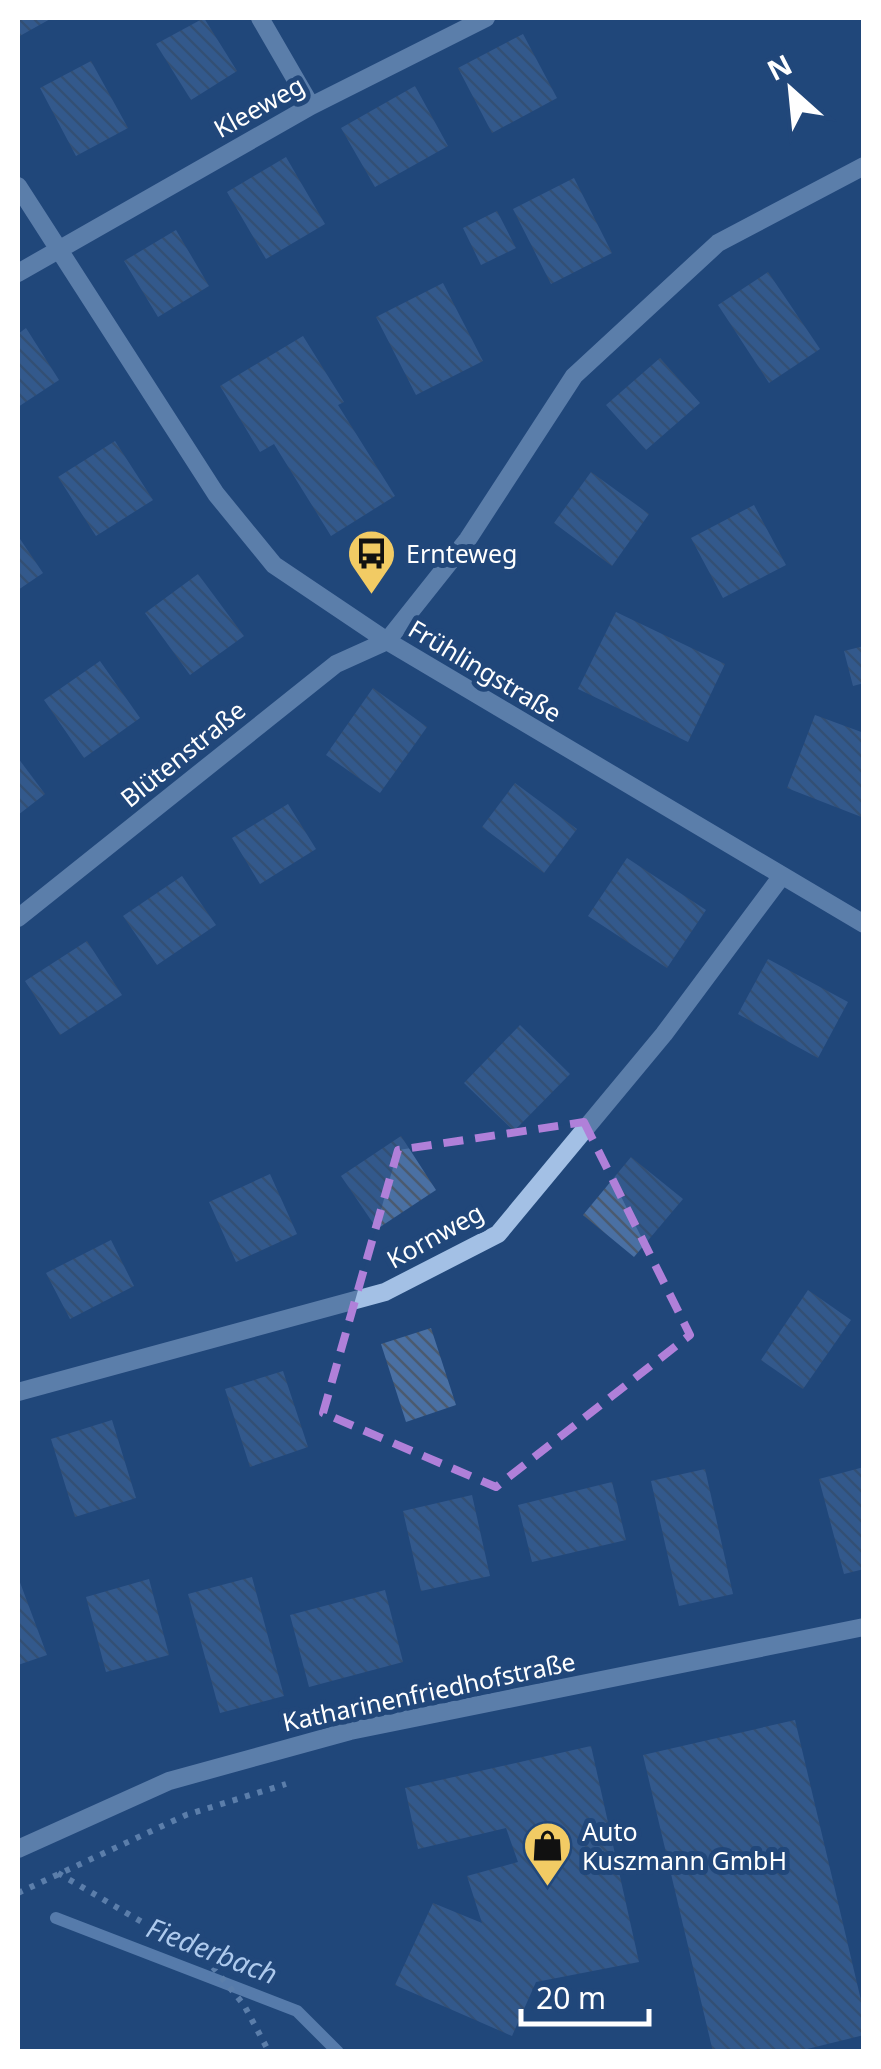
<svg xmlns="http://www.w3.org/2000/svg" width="881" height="2069" font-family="'Noto Sans',sans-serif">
<defs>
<pattern id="building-back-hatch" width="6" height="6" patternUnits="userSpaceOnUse" patternTransform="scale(2.5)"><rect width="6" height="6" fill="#4a70a3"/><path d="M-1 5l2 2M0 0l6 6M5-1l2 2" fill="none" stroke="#4b5a6f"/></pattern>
</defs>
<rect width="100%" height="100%" fill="#21477a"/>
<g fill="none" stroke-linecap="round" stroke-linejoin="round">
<!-- stream -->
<path stroke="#97bbe6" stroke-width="12" d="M56 1918 297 2011 338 2052"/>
</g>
<!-- building -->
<path fill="url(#building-back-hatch)" d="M18 18H52L18 37Z
M204 18 237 71 191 100 156 44Z
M523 34 557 98 492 133 458 68Z
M91 61 128 128 76 156 40 88Z
M415 86 448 146 375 187 341 128Z
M286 157 325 224 266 259 227 192Z
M574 178 612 253 551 284 513 209Z
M497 211 516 248 481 265 463 228Z
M176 230 209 286 158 317 124 261Z
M768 272 820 349 769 383 718 305Z
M443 283 483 361 416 395 376 317Z
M26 328 59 380 18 407V334Z
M303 336 344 402 338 405 395 496 331 536 274 444 260 452 220 386Z
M660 358 700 403 646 450 606 405Z
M115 441 153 500 96 536 58 477Z
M591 472 649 514 612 566 554 523Z
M754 505 786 565 723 598 691 538Z
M18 536 43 573 18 590Z
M198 574 244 636 190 675 145 613Z
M616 612 725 664 688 742 578 689Z
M864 646V683L853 686 844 651Z
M100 661 140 718 84 758 44 700Z
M373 688 427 727 380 793 326 755Z
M815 715 864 733V818L787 788Z
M18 758 45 794 18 815Z
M515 783 577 829 544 873 482 827Z
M288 804 316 849 260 884 232 838Z
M627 858 706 910 667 968 588 916Z
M182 876 216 925 157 965 123 916Z
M87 941 122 995 60 1035 25 981Z
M768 959 848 1002 818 1058 738 1014Z
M520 1025 570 1074 514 1131 464 1083Z
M401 1136 436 1190 377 1229 341 1176Z
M631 1157 683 1199 634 1257 583 1215Z
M270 1174 297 1234 236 1262 209 1202Z
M111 1240 134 1286 70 1319 46 1273Z
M808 1290 851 1320 803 1389 761 1360Z
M431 1328 456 1405 406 1422 381 1344Z
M283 1371 308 1447 250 1467 225 1389Z
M112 1420 136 1498 75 1517 51 1439Z
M864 1467V1569L844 1574 819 1479Z
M705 1469 733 1594 679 1606 651 1481Z
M612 1482 626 1540 532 1562 518 1505Z
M472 1495 490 1576 421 1591 403 1511Z
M18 1577 47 1655 18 1665Z
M252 1577 284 1696 220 1713 188 1594Z
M149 1579 169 1655 106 1672 86 1597Z
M385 1590 403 1662 309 1687 290 1615Z
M795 1720 864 2013V2035L795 2052H713L643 1755Z
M591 1746 639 1962 536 1982 512 2036 395 1985 433 1903 482 1923 467 1876 518 1862 506 1828 418 1849 405 1788Z"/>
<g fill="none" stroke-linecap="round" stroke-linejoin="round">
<!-- path -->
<path stroke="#a3c0e5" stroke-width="6" stroke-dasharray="5 8" stroke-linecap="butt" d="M58 1873 207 1960 244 2005 269 2052
M18 1893 186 1815 286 1784"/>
<!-- minor -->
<path stroke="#a3c0e5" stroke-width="18" d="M260 18 311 106
M18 186 216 494 274 565 387 641 864 924
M18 273 311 106 486 18
M18 918 336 664 387 641 468 539 574 376 718 243 864 166
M18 1392 385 1292 498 1234 664 1034 781 877
M18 1849 169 1781 350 1731 864 1627"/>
</g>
<!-- marked area -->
<path d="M0 0H881V2069H0ZM584 1122 690 1335 496 1487 323 1413 398 1150Z" fill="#21477a" fill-opacity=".55" fill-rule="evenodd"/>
<path fill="none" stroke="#b080d9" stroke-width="8" stroke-dasharray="20 12" stroke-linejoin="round" d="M584 1122 690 1335 496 1487 323 1413 398 1150Z"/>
<!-- icons -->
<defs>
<symbol id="bus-pin" viewBox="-11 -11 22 30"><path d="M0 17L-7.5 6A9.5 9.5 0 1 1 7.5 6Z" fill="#f2cb64" stroke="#21477a"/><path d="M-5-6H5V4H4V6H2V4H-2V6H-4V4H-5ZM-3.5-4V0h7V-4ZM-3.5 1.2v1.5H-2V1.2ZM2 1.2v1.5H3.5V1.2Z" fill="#111"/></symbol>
<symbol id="shop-pin" viewBox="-11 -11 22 30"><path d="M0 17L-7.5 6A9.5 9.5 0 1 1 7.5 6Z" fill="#f2cb64" stroke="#21477a"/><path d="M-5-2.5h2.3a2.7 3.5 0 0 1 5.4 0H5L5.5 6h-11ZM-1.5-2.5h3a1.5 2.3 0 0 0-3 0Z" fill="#111"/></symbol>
</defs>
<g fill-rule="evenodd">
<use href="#bus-pin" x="344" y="526" width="55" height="75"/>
<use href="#shop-pin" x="520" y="1818" width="55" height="75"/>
</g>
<g text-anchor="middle" stroke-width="10" stroke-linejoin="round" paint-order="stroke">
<!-- street labels -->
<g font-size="25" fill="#fff" stroke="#21477a">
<text transform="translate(259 107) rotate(-29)" y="9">Kleeweg</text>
<text transform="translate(485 671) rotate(31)" y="9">Frühlingstraße</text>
<text transform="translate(183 754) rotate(-39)" y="9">Blütenstraße</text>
<text transform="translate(435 1236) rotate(-29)" y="9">Kornweg</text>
<text transform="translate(429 1692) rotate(-12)" y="9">Katharinenfriedhofstraße</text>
</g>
<!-- poi labels -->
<g font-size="25" fill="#fff" stroke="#21477a" text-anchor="start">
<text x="406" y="563">Ernteweg</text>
<text x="582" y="1841">Auto<tspan x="582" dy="29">Kuszmann GmbH</tspan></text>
</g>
<!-- water labels -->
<g font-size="28" font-style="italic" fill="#aecaed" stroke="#21477a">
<text transform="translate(212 1951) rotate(21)" y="10">Fiederbach</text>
</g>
</g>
<!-- border -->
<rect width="881" height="2069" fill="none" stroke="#ffffff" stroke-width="40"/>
<!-- north arrow -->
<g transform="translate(791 90) rotate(333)" stroke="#21477a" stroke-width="8" paint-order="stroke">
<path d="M0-8L18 38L0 25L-18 38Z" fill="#ffffff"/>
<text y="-15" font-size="28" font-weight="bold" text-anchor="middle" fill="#ffffff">N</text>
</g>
<!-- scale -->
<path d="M521 2009v15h128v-15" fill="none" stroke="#ffffff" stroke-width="5"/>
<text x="536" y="2009" font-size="30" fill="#ffffff" stroke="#21477a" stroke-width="8" paint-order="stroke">20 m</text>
</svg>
